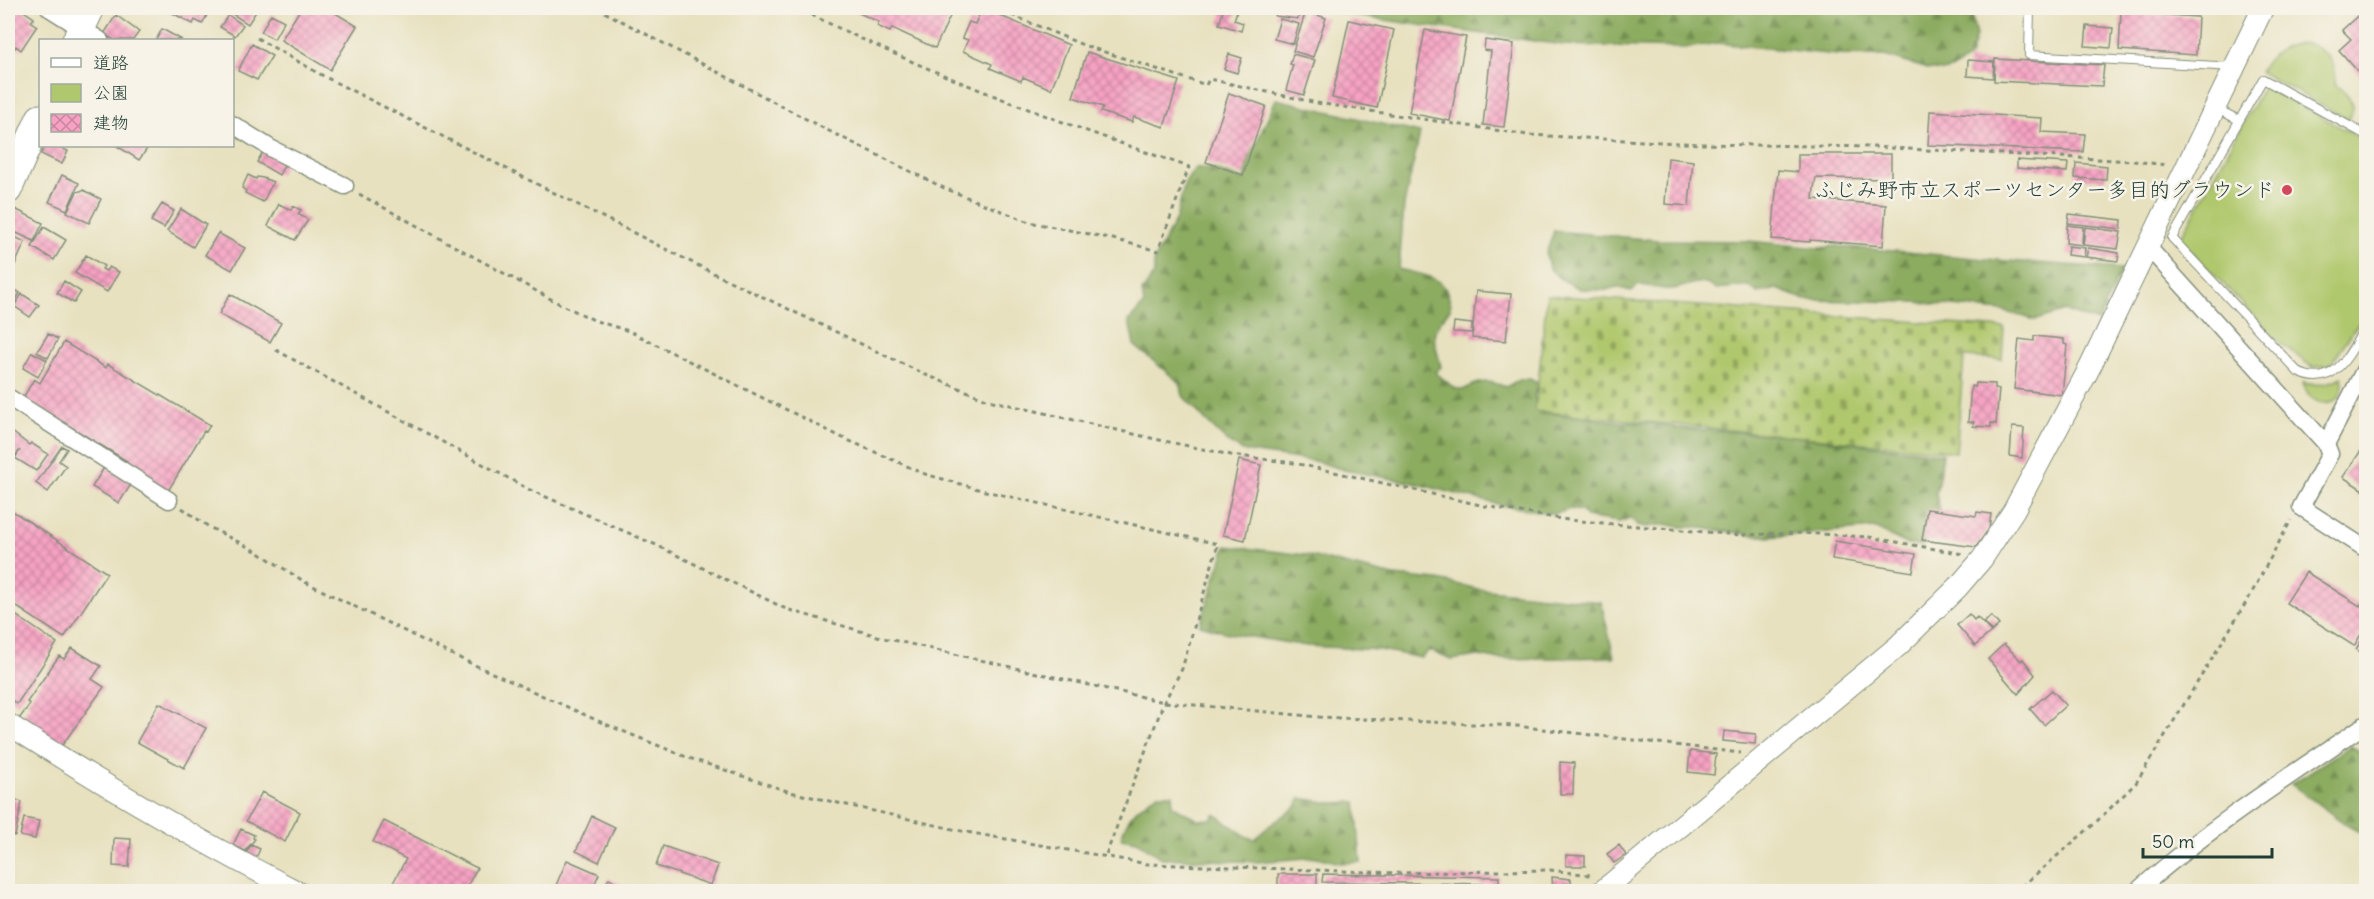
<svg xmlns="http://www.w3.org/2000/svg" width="2374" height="899" font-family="Delius,'Klee One',sans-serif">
<defs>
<pattern id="forest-firs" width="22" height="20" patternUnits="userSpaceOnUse" patternTransform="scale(1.5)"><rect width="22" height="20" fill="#8cac60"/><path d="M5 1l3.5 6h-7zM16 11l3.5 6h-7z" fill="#728d50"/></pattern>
<pattern id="cemetery-stones" width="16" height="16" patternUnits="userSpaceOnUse" patternTransform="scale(1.5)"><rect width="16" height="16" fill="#b0c86d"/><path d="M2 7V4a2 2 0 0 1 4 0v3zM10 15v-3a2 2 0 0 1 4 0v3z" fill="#8fa45a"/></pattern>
<pattern id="building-cross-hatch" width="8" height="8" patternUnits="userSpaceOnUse" patternTransform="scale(1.5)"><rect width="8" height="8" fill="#f7a2c3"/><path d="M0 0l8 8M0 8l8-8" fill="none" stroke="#c7859f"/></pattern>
</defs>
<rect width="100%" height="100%" fill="#f7f3e8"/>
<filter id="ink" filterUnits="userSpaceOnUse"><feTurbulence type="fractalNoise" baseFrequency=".0167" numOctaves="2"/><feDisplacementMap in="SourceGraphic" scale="12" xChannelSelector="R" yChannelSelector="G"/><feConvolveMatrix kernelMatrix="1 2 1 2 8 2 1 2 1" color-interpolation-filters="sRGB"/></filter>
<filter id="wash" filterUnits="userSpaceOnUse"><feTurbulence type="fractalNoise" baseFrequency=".008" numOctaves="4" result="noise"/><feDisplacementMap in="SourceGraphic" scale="24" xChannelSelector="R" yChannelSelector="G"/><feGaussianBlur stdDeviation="1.35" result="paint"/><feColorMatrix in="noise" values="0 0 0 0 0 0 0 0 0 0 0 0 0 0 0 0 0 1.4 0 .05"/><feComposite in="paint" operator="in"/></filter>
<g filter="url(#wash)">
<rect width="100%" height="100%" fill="#e7e1bf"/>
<!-- green -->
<path fill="#b0c86d" stroke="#688250" stroke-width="1.5" d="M2302 43C2324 47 2339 62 2335 85 2350 93 2356 104 2349 120L2260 72C2270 54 2282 45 2302 43Z
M2264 86 2366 141V312L2330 365 2312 367 2278 341 2180 239Z
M2342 377C2349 408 2312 414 2303 383 2317 387 2330 383 2342 377Z"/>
<!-- forest -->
<path fill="url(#forest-firs)" stroke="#56744a" stroke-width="1.5" d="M1319 8H1970L1976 36 1970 57 1954 68 1942 71 1928 69 1885 56 1838 55 1717 43 1687 48 1563 45 1356 16Z
M1276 99 1420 133 1404 205 1399 269C1424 276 1450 274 1450 309 1427 335 1434 336 1441 367L1435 372 1454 388 1463 390C1480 380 1488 380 1506 387 1517 380 1527 374 1538 384L1534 396 1538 411 1546 413 1621 422 1659 424 1677 428 1781 435 1943 454 1936 493 1939 510 1923 546 1909 545 1874 528 1769 537 1694 527H1679L1666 524 1647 527 1638 525 1630 518 1619 522 1586 517 1582 511 1570 509 1555 514 1501 505 1410 482 1344 470 1319 462 1243 451 1229 443 1206 421 1183 396 1180 383 1134 345 1129 321 1144 304 1142 292 1154 274V260L1176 219 1185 182 1196 168H1210L1244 180 1248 162Z
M1554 231 1657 240 1748 241 1819 248 1836 246 2009 261 2122 269 2098 322 2065 311 2036 320 2002 311 1915 302 1806 300 1777 289 1758 293 1748 286 1715 289C1694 274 1687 291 1666 289 1656 288 1647 285 1638 285L1631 291 1616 287 1606 290 1580 289 1559 278 1549 268 1546 254Z
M1226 546 1306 555 1394 576 1438 580 1478 589 1601 602 1614 657 1496 659 1479 656 1451 660 1429 650 1421 658 1381 650 1307 646 1228 633 1200 625Z
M2350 746 2366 754V836L2347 825 2291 784Z
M1157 794H1173L1172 805 1198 820 1211 819 1215 814 1247 837 1255 839 1269 826 1296 807 1300 798 1332 803 1356 802 1361 862 1340 863 1317 857 1257 862 1161 858 1137 841 1121 838C1127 815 1138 808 1157 794Z"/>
<!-- cemetery -->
<path fill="url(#cemetery-stones)" stroke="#688250" stroke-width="1.5" d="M1547 295 2004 328 2002 359 1964 357 1956 452 1535 411Z"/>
<g id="blocks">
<!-- building -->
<path fill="url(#building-cross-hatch)" d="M8 8H19L34 18 31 22 37 26 21 50 16 46 8 58Z
M163 8H211L202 24 195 20 193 24Z
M228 8H253L257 10 248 24 226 10Z
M301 8H327L357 26 330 70 281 40Z
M848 8H954L935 48 892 28 890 32 877 26 879 22Z
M982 8 1069 45 1051 89 1023 77 1021 81 990 68 992 64 963 51 968 40 962 38 969 22 975 24Z
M1224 8H1238L1234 20 1243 23 1241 31 1219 24Z
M1277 8 1300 10 1298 19 1275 16Z
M2366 8V81L2339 50 2351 39 2342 30Z
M1306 11 1326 18 1313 57 1293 51Z
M2121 12 2198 17 2196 55 2119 50Z
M271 14 284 21 274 39 261 32Z
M116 15 139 32 133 40H114L104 34Z
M228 15 243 25 235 36 220 27Z
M1280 19 1299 24 1293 44 1274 39Z
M1349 20 1394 30 1377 108 1332 98Z
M2087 26 2113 28 2111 48 2085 46Z
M162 29 182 40H156Z
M1425 30 1466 37 1450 121 1409 113Z
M1485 40 1514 44 1504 127 1483 125 1491 51 1484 50Z
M252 44 272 56 257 80 238 71Z
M1087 52 1179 81 1164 127 1134 117 1132 122 1101 112 1103 107 1073 97Z
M1229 54 1242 58 1237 73 1224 69Z
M1293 54 1315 60 1304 95 1286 90 1293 65 1290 64Z
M1995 59 2104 65 2102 86 1994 81Z
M1968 60 1994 62 1993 78 1967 76Z
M1229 93 1266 106 1243 175 1206 162Z
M1930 111 2042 118 2041 132 2085 134 2083 152 1928 145Z
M45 146H57L68 151 62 164 41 154Z
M117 146H149L139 160Z
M264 150 285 164 279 175 257 162Z
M1798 154H1891V179L1816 178 1814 188 1813 199 1886 205 1883 246 1810 240V242L1772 239 1778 170 1798 172Z
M1668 158 1693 161 1689 206 1665 204Z
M2017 160 2068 163 2067 172 2017 168Z
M2076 163 2107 166 2106 180 2075 178Z
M62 175 79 183 67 210 49 202Z
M248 175 256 179 257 177 263 178 273 182 263 202 245 193 246 191 242 188Z
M83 190 101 199 89 223 67 212 77 192Z
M162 204 174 211 164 228 151 221Z
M279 204 291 210 293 206 301 210 298 214 308 220 295 240 268 226Z
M15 209 43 223 34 241 8 229Z
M181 209 206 225 193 247 167 231Z
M2069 214 2122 220 2121 229 2068 223Z
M2067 225 2083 227 2082 245 2066 243Z
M44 227 66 240 54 260 32 247Z
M2085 227 2121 232 2118 249 2083 245Z
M218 233 245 248 232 270 205 255Z
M9 234 25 242 14 267 8 264Z
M2068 246 2085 248 2084 257 2067 255Z
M2088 248 2119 253 2118 261 2086 257Z
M86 255 104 266 102 269 106 271 109 267 119 272 107 292 75 273Z
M64 281 81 292 74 303 57 293Z
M8 285 20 293 12 306 8 303Z
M1476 291 1511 294 1506 341 1472 338Z
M22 294 39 305 30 317 14 306Z
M230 294 281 323 270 342 219 314Z
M1454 322 1472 324V333L1453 332Z
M48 334 58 339 48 358 37 352Z
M2034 336 2064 339V344L2067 345 2062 395 2014 389 2019 339 2034 341Z
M64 342 106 368 108 364 210 425 206 432 204 431 168 491 124 465 127 461 23 398 34 379 40 383Z
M32 352 47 360 38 377 23 368Z
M1976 383 1995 384V388L1999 389 1996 424 1991 423V427L1973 426 1974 422H1968L1971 386 1975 387Z
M2012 427 2024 428 2022 458 2010 456Z
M11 431 29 445 31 443 48 454 36 471 15 458 20 450 14 457 8 452V437Z
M62 446 67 449 59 461 66 466 48 492 36 483Z
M2362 449 2366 452V492L2343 477Z
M1239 460 1261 465 1245 540 1223 535Z
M105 466 132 483 119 503 92 487Z
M8 508 107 573 64 638 8 601Z
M1927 509 1976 516 1977 512 1991 514 1989 529 1976 547 1922 540Z
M1835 541 1916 554 1913 572 1832 559Z
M2306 572 2360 606 2364 600 2366 602V626L2354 646 2286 603Z
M8 610 57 643 17 704 8 697Z
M1969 614 1974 620 1977 617 1991 632 1975 646 1957 625Z
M1991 616 1999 625 1992 631 1984 623Z
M2366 633V656L2356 649Z
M2004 644 2021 661 2023 659 2035 675 2018 694 1988 659Z
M72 648 101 666 92 679 104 687 60 748 19 719 30 704 27 702 59 656 64 659Z
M2052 690 2066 705 2044 725 2030 709Z
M159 703 206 728 184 768 137 742Z
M1724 731 1756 734 1755 744 1723 741Z
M1690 751 1716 754 1714 775 1688 772Z
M1560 762 1574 763 1573 794H1560Z
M262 792 300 812 285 842 246 821Z
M8 797 22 802 15 836 8 834Z
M592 816 615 827 599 862 576 851Z
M24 818 39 821 35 839 20 836Z
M384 821 477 868 464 892H388L406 859 373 842Z
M241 829 254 835 253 838 255 839 245 851 233 845Z
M114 838 131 839 129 867 113 866Z
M251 845 260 849 256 858 246 853Z
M1619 845 1626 855 1614 863 1607 854Z
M663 846 718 865 711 885 656 866Z
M1566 855 1585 856V866H1566Z
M567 860 599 874 591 892H553Z
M1278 874H1317V892H1278Z
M1323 874 1499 877V884L1322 882Z
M1552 877 1571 879 1572 891 1553 890Z
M609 878 634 892H602Z"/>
</g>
</g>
<g filter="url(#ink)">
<use href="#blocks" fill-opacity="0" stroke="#838f7a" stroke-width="1.5"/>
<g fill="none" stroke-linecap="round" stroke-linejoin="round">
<defs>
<path id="service" d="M2030 8 2029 55 2234 67
M2215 108 2239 120
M2366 135 2263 79 2172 238 2298 372C2335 391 2351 351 2366 325"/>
<path id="minor" d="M49 8 100 40
M232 124 272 149 345 186
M2148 247 2326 444 2330 454 2301 507 2366 549
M8 397 169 500
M2326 444 2366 367
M2136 892C2207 829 2288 777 2366 724"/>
<path id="tertiary" d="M8 724C102 784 198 841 298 892
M1601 892 1898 646 1958 587 1982 559 2014 510 2090 367 2263 8"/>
<path id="primary" d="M76 40 91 8
M8 190 40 118"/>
</defs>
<!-- service casing -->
<use href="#service" stroke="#838f7a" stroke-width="10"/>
<!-- minor casing -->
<use href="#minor" stroke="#838f7a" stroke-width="19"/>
<!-- tertiary casing -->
<use href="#tertiary" stroke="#838f7a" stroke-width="23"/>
<!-- primary casing -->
<use href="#primary" stroke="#838f7a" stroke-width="29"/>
<!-- path -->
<path stroke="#838f7a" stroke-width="3" stroke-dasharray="4.5 4.5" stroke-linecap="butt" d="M597 8 823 128 944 188 1029 222 1109 238 1158 251 1189 167C1055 121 924 72 798 8
M995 8 1083 45 1206 85 1209 79 1317 103 1528 135 1700 144 1872 147 2134 161 2166 165
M257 38 325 77 713 273 926 375 989 400 1155 439 1231 455 1294 463 1485 506 1568 520 1740 535 1803 533 1869 537 1963 554
M359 194 560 304 596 321 629 331 843 438 925 474 985 491 1218 544 1182 669 1164 702 1106 855
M276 350 528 489 656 545 786 609 884 638 1164 702 1319 717 1517 726 1741 753
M182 508 209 527 256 551 305 582 457 657 605 724 689 758 790 792 966 832 1148 864 1398 873 1550 870 1590 875
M2015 892 2093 825 2136 783 2250 596 2291 520"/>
<!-- service -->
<use href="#service" stroke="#fff" stroke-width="8"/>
<!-- minor -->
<use href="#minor" stroke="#fff" stroke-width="16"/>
<!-- tertiary -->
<use href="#tertiary" stroke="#fff" stroke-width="21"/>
<!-- primary -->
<use href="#primary" stroke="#fff" stroke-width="27"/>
</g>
</g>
<!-- markers -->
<circle fill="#d1495b" stroke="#f7f3e8" stroke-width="2" cx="2287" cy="190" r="6"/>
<g text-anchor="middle" stroke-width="5" stroke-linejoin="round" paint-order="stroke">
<!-- poi labels -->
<g font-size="21" fill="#1f3d34" stroke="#f7f3e8" text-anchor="end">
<text x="2275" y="197">ふじみ野市⽴スポーツセンター多⽬的グラウンド</text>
</g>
</g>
<!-- margin -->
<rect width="2374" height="899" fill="none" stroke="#f7f3e8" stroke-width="30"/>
<!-- legend -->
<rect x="39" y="39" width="195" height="108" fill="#f7f3e8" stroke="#a1aaa0" stroke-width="1.5"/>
<rect x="51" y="58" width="30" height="9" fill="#ffffff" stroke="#a1aaa0" stroke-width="1.5"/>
<text x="93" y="69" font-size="18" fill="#1f3d34">道路</text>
<rect x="51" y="84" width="30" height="18" fill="#b0c86d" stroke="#a1aaa0" stroke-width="1.5"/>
<text x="93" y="99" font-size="18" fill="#1f3d34">公園</text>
<rect x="51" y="114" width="30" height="18" fill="url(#building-cross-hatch)" stroke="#a1aaa0" stroke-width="1.5"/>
<text x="93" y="129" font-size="18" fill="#1f3d34">建物</text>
<!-- scale -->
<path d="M2143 848v9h129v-9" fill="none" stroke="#1f3d34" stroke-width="3"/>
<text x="2152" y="848" font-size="18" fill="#1f3d34" stroke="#f7f3e8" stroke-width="4.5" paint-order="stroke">50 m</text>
</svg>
